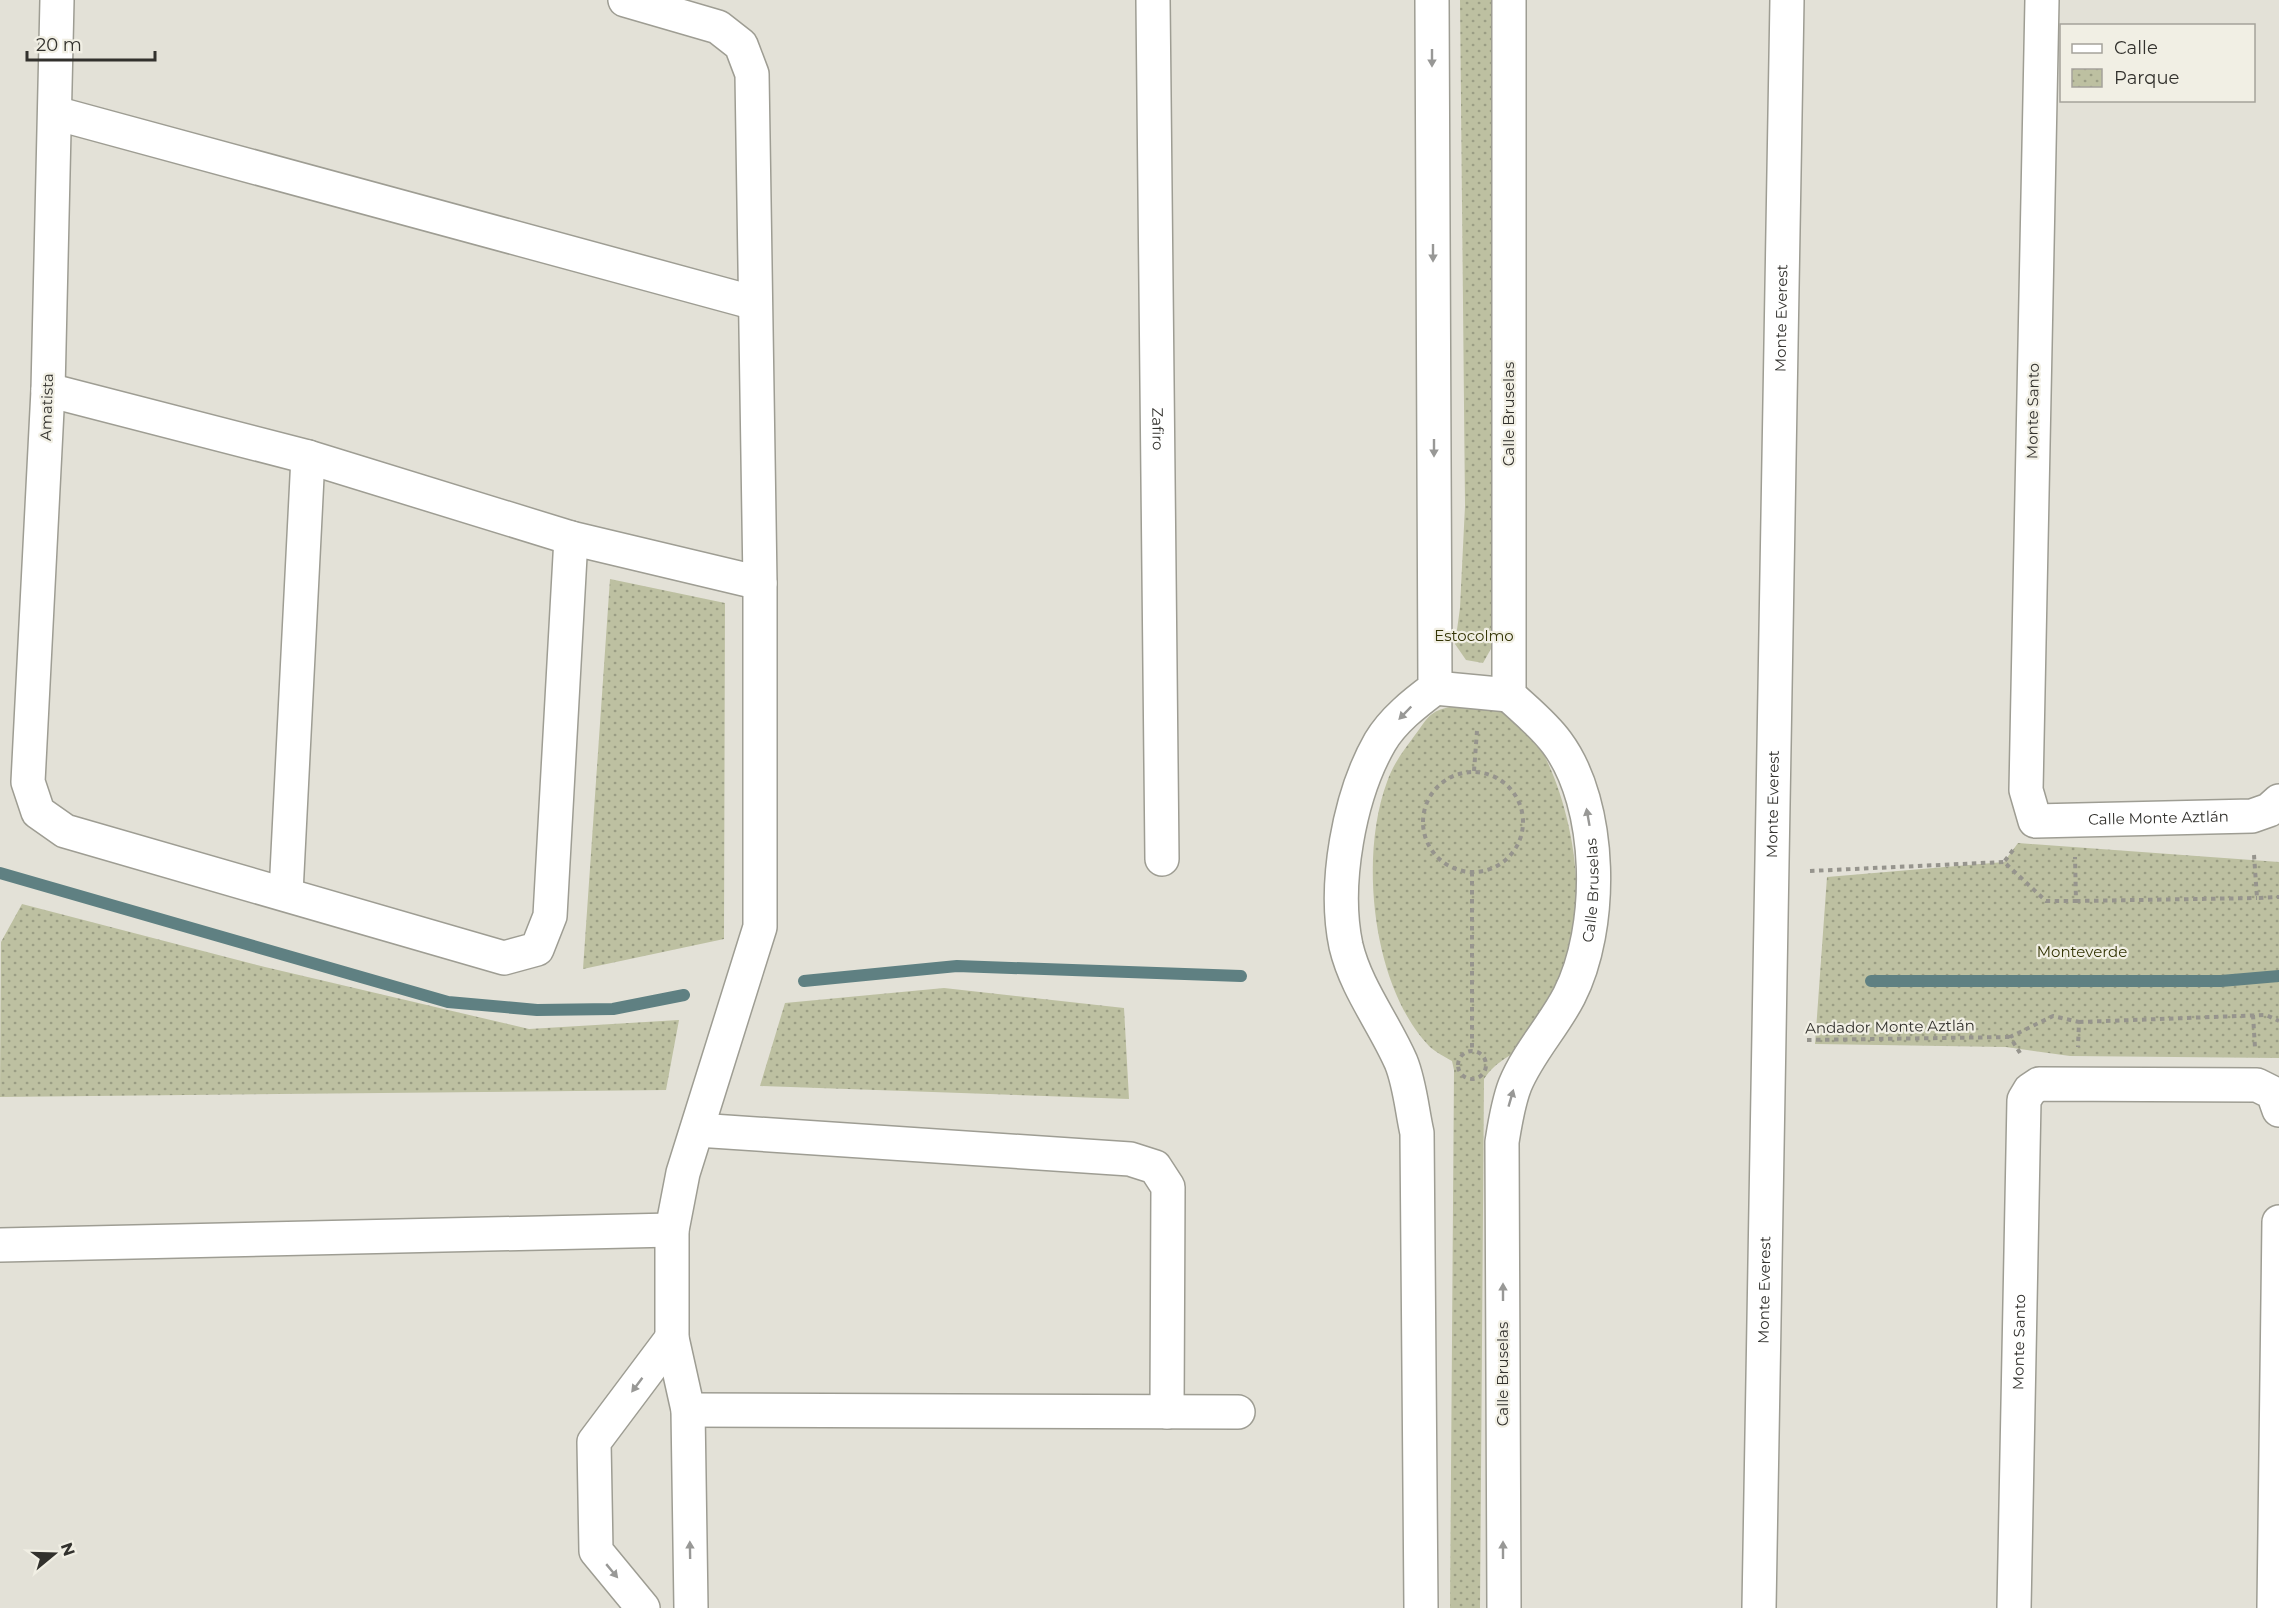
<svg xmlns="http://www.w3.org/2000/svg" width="2279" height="1608" font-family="Montserrat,sans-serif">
<defs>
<pattern id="park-dots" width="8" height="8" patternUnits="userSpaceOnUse" patternTransform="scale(1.5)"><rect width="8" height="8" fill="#bdc0a1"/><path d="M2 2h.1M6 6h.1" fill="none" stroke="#9a9d84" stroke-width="1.8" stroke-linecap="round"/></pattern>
</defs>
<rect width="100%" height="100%" fill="#e3e1d7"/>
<!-- park -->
<path fill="url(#park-dots)" d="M1460 0H1492V647L1483 663 1466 660 1455 644 1460 608 1465 506Z
M610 579 725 603 724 939 583 969Z
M1472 702C1481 704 1494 705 1503 710 1517 719 1534 734 1541 749 1573 808 1590 907 1564 972 1558 988 1541 1024 1531 1037 1517 1056 1498 1057 1484 1079L1480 1608H1450L1454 1070 1452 1061C1445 1057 1435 1052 1429 1046 1372 986 1359 857 1387 782 1393 764 1404 750 1415 735 1420 729 1426 718 1432 714 1441 707 1461 705 1472 702Z
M2018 843 2279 862V1058L2070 1056 2006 1047 1815 1044 1827 877 2004 862Z
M22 904 265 967 529 1029 679 1020 666 1090 0 1097 1 942Z
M944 988 1124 1008 1129 1099 760 1086 785 1003Z"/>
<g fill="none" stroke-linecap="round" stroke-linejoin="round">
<!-- stream -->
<path stroke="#5f8082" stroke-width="12" d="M0 873 448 1002 537 1010 613 1009 684 995
M804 981 957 966 1241 976
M1871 981H2221L2279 976"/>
<defs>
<g id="minor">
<path d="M57 0 48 390 28 782 38 812 65 831 504 958 537 949 550 916 571 538"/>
<path d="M625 0 718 27 741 45 752 74 760 583V927L683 1173 672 1230V1338L688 1410 691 1608"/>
<path id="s1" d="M1153 0 1162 859"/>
<path id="s2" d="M2042 0 2026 790 2035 821 2252 816 2269 810 2279 801"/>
<path d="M55 113 755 303"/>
<path d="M48 390 308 457 571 538 760 583"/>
<path d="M1435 688 1509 695"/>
<path d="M286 893 308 457"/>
<path d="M697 1130 1130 1159 1155 1167 1168 1187 1167 1412"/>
<path d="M0 1245 672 1230"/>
<path d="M688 1410 1238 1412"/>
<path d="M643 1608 596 1551 594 1442 672 1338"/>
<path d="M1421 1608 1417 1133C1412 1111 1410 1084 1401 1062 1384 1023 1356 988 1346 946 1333 885 1349 796 1380 742 1393 720 1415 703 1435 688L1432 0"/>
<path id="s3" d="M1504 1608 1502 1142C1505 1123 1508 1103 1515 1085 1528 1053 1553 1027 1569 996 1604 928 1603 805 1557 743 1544 725 1525 710 1509 695V0"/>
<path id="s4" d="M1759 1608 1787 0"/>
<path id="s5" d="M2014 1608 2024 1100 2030 1090 2039 1084 2257 1085 2273 1093 2279 1110"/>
<path d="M2274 1608 2279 1222"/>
</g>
</defs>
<!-- minor casing -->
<use href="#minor" stroke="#9e9d93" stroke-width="36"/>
<!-- path -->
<path stroke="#96948d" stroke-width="4" stroke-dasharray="4.5 4.5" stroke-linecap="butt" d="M1474 771 1477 731
M1423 822a50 50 0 1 1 100 0a50 50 0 1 1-100 0Z
M2013 850 2004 862 2046 901H2076L2075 857
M2254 855 2257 898 2279 897
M1810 871 2004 862
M1472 872V1051
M2076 901 2257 898
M2253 1015 2255 1048
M2079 1022 2266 1015 2279 1021
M1807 1040 2010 1037
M1458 1065a14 14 0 1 1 28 0a14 14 0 1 1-28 0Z
M2020 1053 2010 1037 2053 1016 2079 1022 2078 1047"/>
<!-- minor -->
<use href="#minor" stroke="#fff" stroke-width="33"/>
</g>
<!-- one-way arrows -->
<defs><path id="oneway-solid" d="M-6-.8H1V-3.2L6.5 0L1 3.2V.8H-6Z" transform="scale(1.5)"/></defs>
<g fill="#989896">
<use href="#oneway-solid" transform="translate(1432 58) rotate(90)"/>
<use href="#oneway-solid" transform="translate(1433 253) rotate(90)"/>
<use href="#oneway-solid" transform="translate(1434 448) rotate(90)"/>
<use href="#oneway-solid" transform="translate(1405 713) rotate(134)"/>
<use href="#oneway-solid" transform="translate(1588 817) rotate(-100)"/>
<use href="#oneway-solid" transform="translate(1511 1098) rotate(-74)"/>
<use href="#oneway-solid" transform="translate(1503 1292) rotate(-90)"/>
<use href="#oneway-solid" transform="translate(637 1385) rotate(127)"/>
<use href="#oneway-solid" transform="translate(690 1550) rotate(-91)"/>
<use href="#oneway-solid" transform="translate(1503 1550) rotate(-90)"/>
<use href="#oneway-solid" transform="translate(612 1571) rotate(50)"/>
</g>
<g text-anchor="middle" stroke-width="4.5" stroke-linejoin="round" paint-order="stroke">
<!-- street labels -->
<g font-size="15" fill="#32312d" stroke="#f1efe4">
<text dy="5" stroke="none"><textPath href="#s4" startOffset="1290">Monte Everest</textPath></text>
<text transform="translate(47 407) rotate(-88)" y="5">Amatista</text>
<text transform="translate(2033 411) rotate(-89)" y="5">Monte Santo</text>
<text transform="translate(1509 414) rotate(-90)" y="5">Calle Bruselas</text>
<text dy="5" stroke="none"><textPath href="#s1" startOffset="429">Zafiro</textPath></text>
<text dy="5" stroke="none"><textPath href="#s4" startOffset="804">Monte Everest</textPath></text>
<text dy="5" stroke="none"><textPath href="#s2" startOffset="946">Calle Monte Aztlán</textPath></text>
<text dy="5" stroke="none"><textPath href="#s3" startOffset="738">Calle Bruselas</textPath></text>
<text transform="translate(1890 1027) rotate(-1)" y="5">Andador Monte Aztlán</text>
<text dy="5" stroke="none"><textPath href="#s4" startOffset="318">Monte Everest</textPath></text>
<text dy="5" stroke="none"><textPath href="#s5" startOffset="266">Monte Santo</textPath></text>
<text transform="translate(1503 1374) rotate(-90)" y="5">Calle Bruselas</text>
</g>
<!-- park labels -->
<g font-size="15" fill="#353607" stroke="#f1efe4">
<text x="1474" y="641">Estocolmo</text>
<text x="2082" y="957">Monteverde</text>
</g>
</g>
<!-- legend -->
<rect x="2060" y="24" width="195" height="78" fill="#f1efe4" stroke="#a5a39b" stroke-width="1.5"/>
<rect x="2072" y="44" width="30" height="9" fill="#ffffff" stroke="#a5a39b" stroke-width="1.5"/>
<text x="2114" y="54" font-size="18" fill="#32312d">Calle</text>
<rect x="2072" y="69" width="30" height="18" fill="url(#park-dots)" stroke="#a5a39b" stroke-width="1.5"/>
<text x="2114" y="84" font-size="18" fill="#32312d">Parque</text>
<!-- north arrow -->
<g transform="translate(54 1554) rotate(71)" stroke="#f1efe4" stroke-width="4.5" paint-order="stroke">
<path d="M0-4.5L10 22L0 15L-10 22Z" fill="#32312d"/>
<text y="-9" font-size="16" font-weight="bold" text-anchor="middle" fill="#32312d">N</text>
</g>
<!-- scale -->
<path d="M27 51v9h128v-9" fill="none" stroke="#32312d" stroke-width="3"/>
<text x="36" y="51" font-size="18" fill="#32312d" stroke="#f1efe4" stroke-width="4.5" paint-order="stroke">20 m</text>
</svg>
